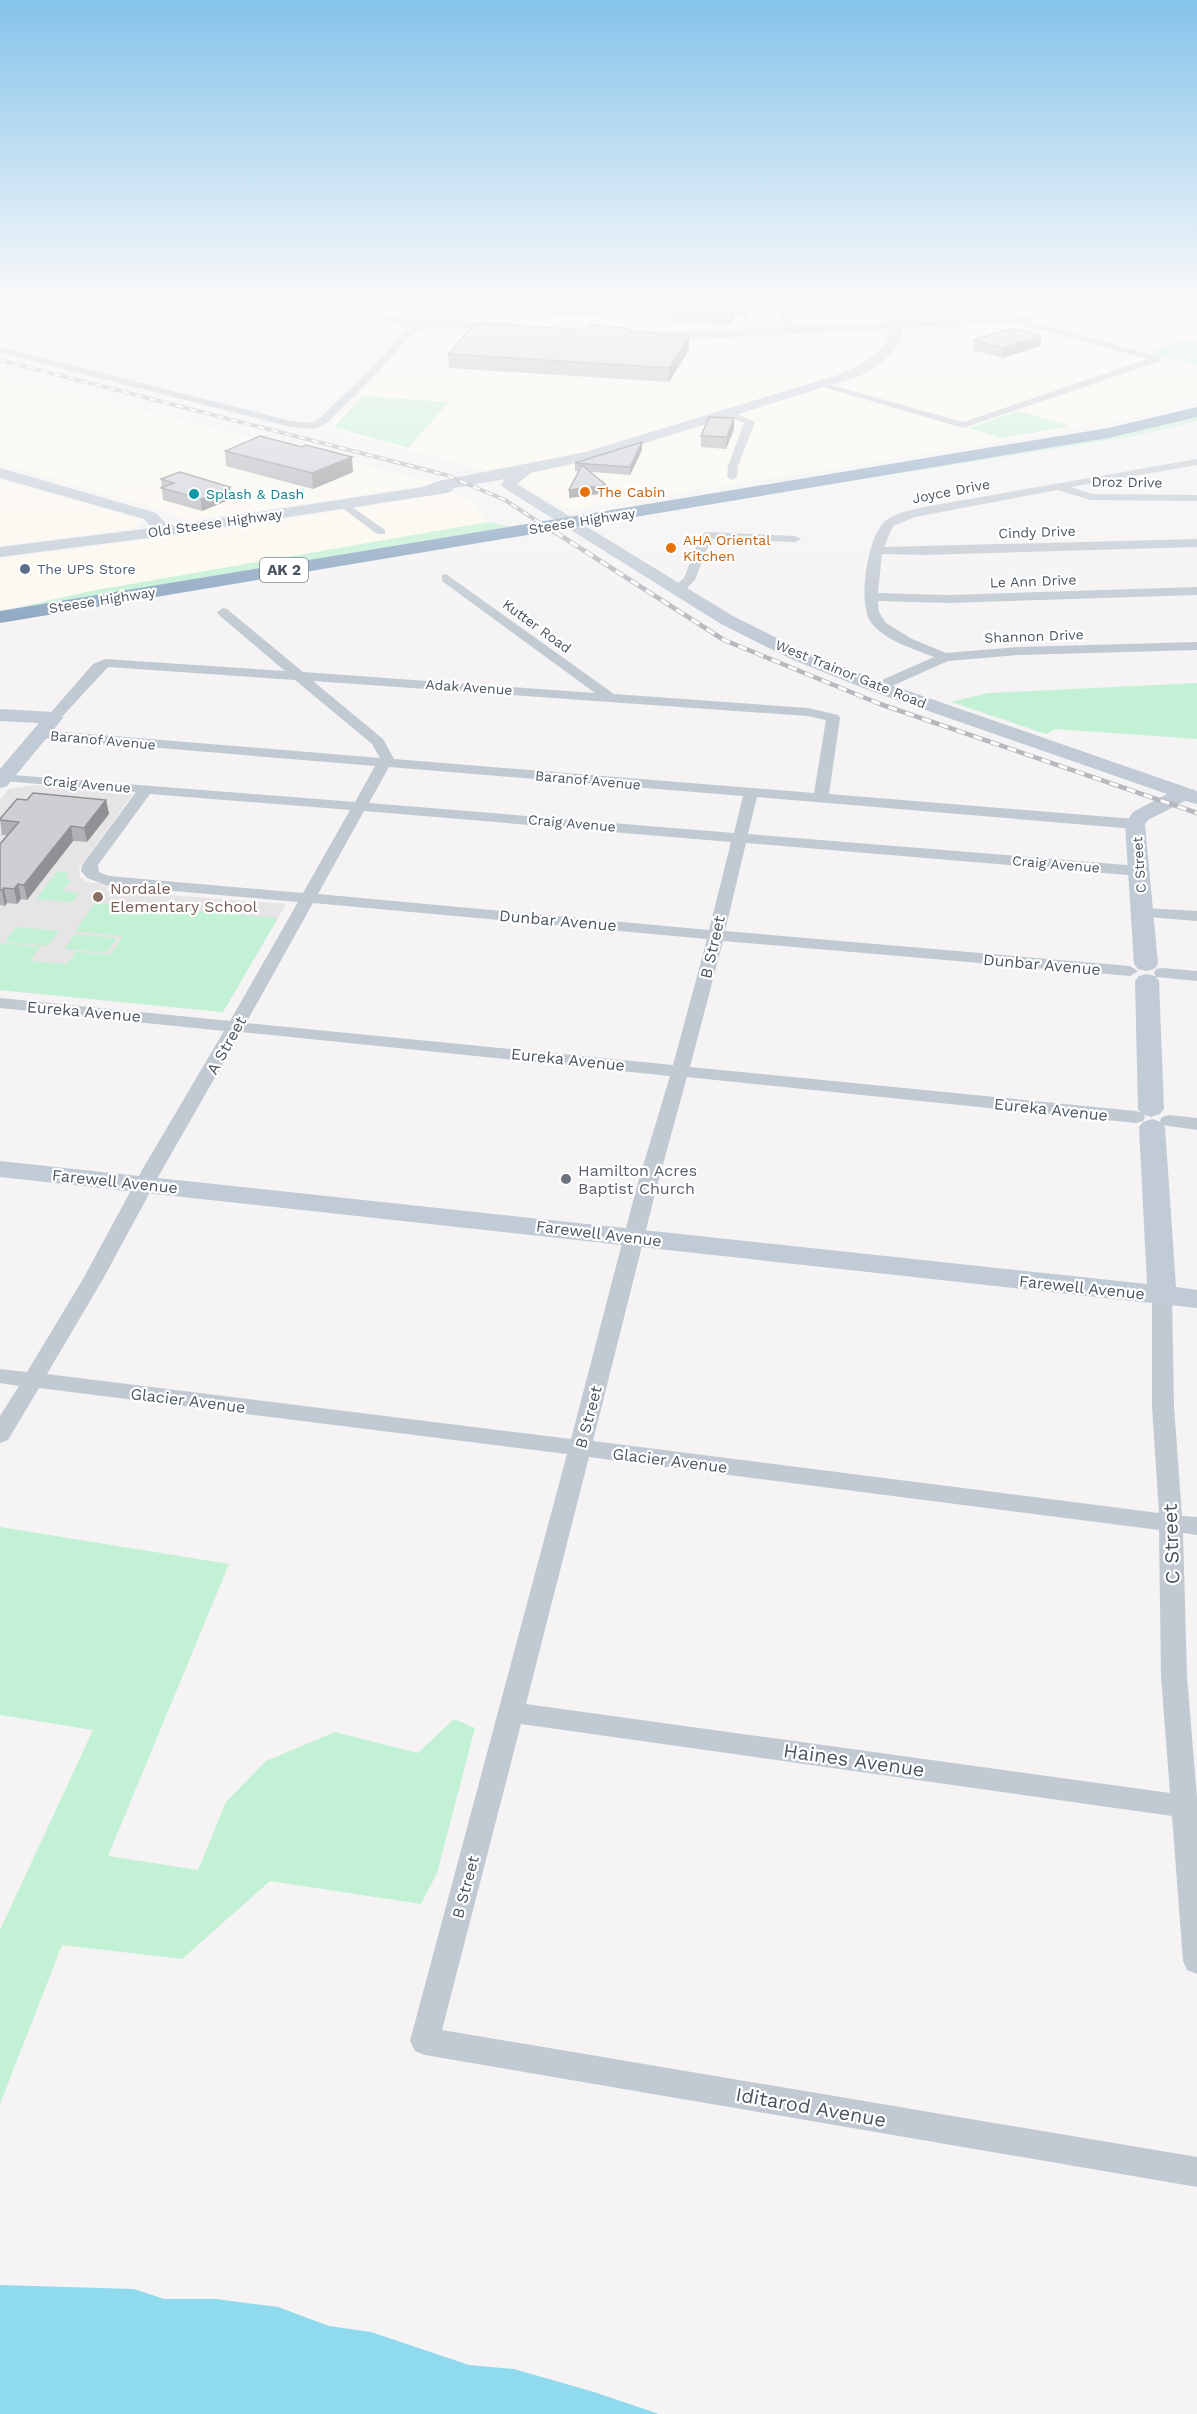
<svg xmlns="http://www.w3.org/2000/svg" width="1197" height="2414" font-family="'Work Sans',sans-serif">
<rect width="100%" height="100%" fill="#f5f3f3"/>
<!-- commercial -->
<path fill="#fdf9ef" d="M186 302H1197V399L1136 417 992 443 569 510 527 488 520 483 522 480 332 430 329 426 414 335 432 327 452 323 457 318 446 313 417 311 375 313Z
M0 374 53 388 435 483 332 500 186 520 168 512 0 463Z
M0 480 62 497 142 520 134 528 0 546Z
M456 492 472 501 488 522 91 591 0 610V559L240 527Z"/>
<!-- education -->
<path fill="#e6e4e5" d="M34 785 133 794 79 868 80 877 87 882 110 884 106 890 286 904 223 1012 0 990V799L9 789Z"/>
<!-- green -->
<path fill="#c3f1d5" d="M1187 339 1197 342V365L1149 353Z
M362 396 449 402 408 448 334 427Z
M1018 411 1071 426 1001 438 969 428Z
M1197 416V421L1135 436 750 497Z
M488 522 512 527 0 612 91 591Z
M1197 683V739L1055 729 1046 734 951 702 988 693Z
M57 872 69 873 65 879 71 880 63 891 79 893 72 902 36 899Z
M95 903 278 918 223 1012 0 990V943L40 947 30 961 67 964 76 952 110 955 123 936 75 931Z
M16 927 59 931 48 946 5 942Z
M75 934 117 938 106 953 64 949Z
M0 1527 229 1564 108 1856 198 1870 226 1802 266 1761 335 1732 418 1753 454 1719 475 1728 437 1873 421 1904 270 1881 182 1959 62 1945 0 2104V1930L93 1730 0 1715Z"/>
<!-- water -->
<path fill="#90daee" d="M0 2285 134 2289 164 2299H216L278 2307 329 2326 371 2332 469 2365 514 2369 594 2392 659 2414H0Z"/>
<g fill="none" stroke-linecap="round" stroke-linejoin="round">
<!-- street -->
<path fill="#c1cad2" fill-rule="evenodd" d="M787 302H795L789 319 799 328V332H793L779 320Z
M1083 302H1097L1029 321 1161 357V361L963 428 816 385 824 383 963 422 1148 359 1019 324 897 328 892 325 897 322 1019 318Z
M430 320 433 321V325L412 334 380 370 328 422 314 429 291 427 0 353V347L291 421 312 423 320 418 374 366 406 330Z
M728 410 755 422 738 466 737 477 732 480 727 477 728 466 744 423 724 415V411Z
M1197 459V465L1071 487 1092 494 1197 495V501L1091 500 1057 490 915 517 893 526 884 547 1197 539V547L925 555 882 554 878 593 949 595 1197 587V595L949 603 878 601 879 612 886 623 912 639 946 653 1018 647 1197 642V650L1018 655 948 661 883 690H873L871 687 873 684 934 657C914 649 883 640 870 621 858 602 867 537 885 521 895 513 912 510 924 507Z
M345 502 385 530V534H377L341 507 339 505Z
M707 532 795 536 801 539 795 542 711 539 695 580 682 593H674V587L684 578 701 535Z
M446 574 614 694 808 708 838 715 840 718 829 794 1135 819 1143 824 1135 829 757 797 748 834 1139 866 1147 871 1139 876 746 843 725 931 1130 966 1138 971 1130 976 723 941 690 1067 1136 1111 1143 1113 1145 1117 1143 1121 1136 1123 687 1077 657 1186 593 1441 1159 1513 1152 1406V1296L1155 1291 1162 1289 1169 1291 1172 1296 1174 1406 1182 1516 1197 1517V1535L1183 1533 1187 1676 1197 1797V1974L1187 1970 1183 1961 1172 1816 521 1724 442 2030 1197 2157V2187L425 2055 415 2051 410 2041 567 1454 39 1388 8 1440 0 1443V1416L19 1386 0 1383V1369L27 1372 83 1279 142 1170 224 1031 0 1008V998L230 1021 298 902 106 885 87 878 81 871 82 865 136 792 4 781 0 780V774L355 802 375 766 40 738 33 734 40 730 380 758 372 744 295 680 108 667 58 721H48L46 718 93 664 105 659 285 671 219 615 217 612 223 608 227 609 303 672 595 693 442 581V575ZM313 681 808 716 826 720 814 793 394 759 383 739ZM389 767 743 796 734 833 369 803ZM150 794 350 810 303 893 109 876 99 872 98 865ZM364 811 731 842 709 930 318 894ZM313 903 707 939 673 1065 246 1023ZM241 1032 670 1076 637 1186 571 1439 47 1374 103 1279 162 1170ZM589 1457 1159 1530 1161 1676 1170 1793 526 1704Z
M1142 908 1197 911V921L1136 916 1134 913 1136 910Z
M1162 968 1197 971V981L1156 977 1154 973 1156 969Z
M1169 1115 1197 1118V1130L1162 1125 1160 1121 1162 1117Z"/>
<!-- secondary -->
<path fill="#c1cbd6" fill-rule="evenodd" d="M158 302H214L381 313 413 320 513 322 519 326 513 330 413 328 381 321 164 306Z
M436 302H448C441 311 422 318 411 316L409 313Z
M884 302H896L909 319C902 326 904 331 900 340 892 357 876 367 860 376L594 459 531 473 517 484 733 616 805 652 885 683 1197 791V804L1185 801 1148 820 1145 824 1158 964 1154 969 1146 971 1138 969 1134 964 1125 824 1133 812 1167 794 871 691 793 660 721 624 504 488 501 485 505 479 454 488 452 491 447 493 164 536 0 557V547L152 528 144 519 0 478V468L156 513 168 526 423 487 438 481 585 452 841 374C862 364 886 354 890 329L700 339 635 337 629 333 630 330 700 331 891 322 896 318Z
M0 709 53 712 60 714 63 718 7 786 0 788V769L39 723 0 721Z
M1147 974 1155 976 1159 981 1164 1109 1160 1114 1151 1117 1142 1114 1138 1109 1135 981 1139 976Z
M1152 1119 1161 1122 1165 1127 1176 1287 1197 1290V1308L0 1177V1161L1147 1284 1139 1127 1143 1122Z"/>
<!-- highway -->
<path fill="#8ba5c1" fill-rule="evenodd" d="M1197 407V417L1108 438 0 623V611L1108 428Z"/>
<defs>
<path id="rail-far1" d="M0 360 446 475 505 500 557 534"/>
<path id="rail" d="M555 532 724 640 880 704 1197 813"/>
</defs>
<!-- rail-far1 casing -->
<use href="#rail-far1" stroke="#b5b8bd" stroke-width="4"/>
<!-- rail casing -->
<use href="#rail" stroke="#b5b8bd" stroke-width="4.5"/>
<!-- rail-far1 -->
<use href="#rail-far1" stroke="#fff" stroke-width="2" stroke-dasharray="7" stroke-linecap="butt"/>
<!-- rail -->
<use href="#rail" stroke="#fff" stroke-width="3" stroke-dasharray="9" stroke-linecap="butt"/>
</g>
<!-- wall -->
<path fill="#b0b2b7" d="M337 302H365L364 303Z
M523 302H768L763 310 751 309 747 317H734L730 325 671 321V314L605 310 600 317 524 312Z
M630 332 689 350 669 382 449 368 448 354Z
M1041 336 1040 346 1002 358 973 350 974 340Z
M734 418V429L726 449 701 447V436Z
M642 450 630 475 591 472 606 493 569 498 579 471H575V463Z
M225 451 353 472 313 489 226 466Z
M161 479 231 499 202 511 163 500Z
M27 800H106L109 814 87 842 73 841 27 900 21 899 17 904 7 903 5 906 0 905V844L7 835H2L0 819Z"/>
<!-- shaded-wall -->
<path fill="#909195" d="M601 302H605V310L600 317V303Z
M748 302H752L751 309 747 317V304Z
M764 302H768L763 310Z
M735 303 734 317 730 325V311Z
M689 336V350L669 382V368Z
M1041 336 1040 346 1002 358 1003 348Z
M734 418V429L726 449 727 437Z
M642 442V450L630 475V467Z
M352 457 353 472 313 489 312 473Z
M606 485V493L569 498V490Z
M230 487 231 499 202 511 201 499Z
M106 800 109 814 87 842 84 828Z
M71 826 73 841 27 900 24 885Z
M18 884 21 899 17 904 14 889Z
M4 888 7 903 5 906 2 890Z"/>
<!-- building -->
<path fill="#cdcfd5" stroke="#909195" stroke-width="1.5" d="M574 302H601L600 303Z
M675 302H748L747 304 735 303 730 311 671 307Z
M476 323 585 330 589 324 630 329 628 332 689 336 669 368 448 354Z
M1012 328 1041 336 1003 348 974 340Z
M709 417 734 418 727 437 701 436Z
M260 436 302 447 306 445 352 457 312 473 225 451Z
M642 442 630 467 575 463Z
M582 465 606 485 569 490Z
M180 472 230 487 201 499 161 488 174 483 161 479Z
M33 793 106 800 84 828 71 826 24 885 18 884 14 889 4 888 2 890H0V844L19 822 0 820V819L17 799 27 800Z"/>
<!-- sky -->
<linearGradient id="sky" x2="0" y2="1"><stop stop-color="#85c3ea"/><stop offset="0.47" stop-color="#fafafa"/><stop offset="1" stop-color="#fafafa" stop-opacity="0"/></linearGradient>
<rect width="1197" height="640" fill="url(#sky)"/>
<!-- markers -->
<g fill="#e8710a" stroke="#fff" stroke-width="2">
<circle cx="585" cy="492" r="6"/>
<circle cx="671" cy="548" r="6"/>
</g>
<circle fill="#0f9aa8" stroke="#fff" stroke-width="2" cx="194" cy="494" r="6"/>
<circle fill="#5c6f8a" stroke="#fff" stroke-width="2" cx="25" cy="569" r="6"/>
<circle fill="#8d6e63" stroke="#fff" stroke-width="2" cx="98" cy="897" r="6"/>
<circle fill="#6b7280" stroke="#fff" stroke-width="2" cx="566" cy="1179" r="6"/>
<g text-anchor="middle" stroke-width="4.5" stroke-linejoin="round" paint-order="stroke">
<!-- far-street labels -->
<g font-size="14" fill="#4a5661" stroke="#fff">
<text transform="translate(1127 482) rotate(1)" y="5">Droz Drive</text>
<text transform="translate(951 491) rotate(-11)" y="5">Joyce Drive</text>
<text transform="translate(582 521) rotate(-9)" y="5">Steese Highway</text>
<text transform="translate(215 523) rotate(-8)" y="5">Old Steese Highway</text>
<text transform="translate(1037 532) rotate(-2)" y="5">Cindy Drive</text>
<text transform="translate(1033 581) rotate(-2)" y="5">Le Ann Drive</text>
<text transform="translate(102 600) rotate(-9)" y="5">Steese Highway</text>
<text transform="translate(537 626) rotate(36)" y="5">Kutter Road</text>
<text transform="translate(1034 636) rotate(-2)" y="5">Shannon Drive</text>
<text transform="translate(851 674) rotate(22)" y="5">West Trainor Gate Road</text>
<text transform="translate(469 687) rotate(4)" y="5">Adak Avenue</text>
<text transform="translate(103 740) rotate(5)" y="5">Baranof Avenue</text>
<text transform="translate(588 780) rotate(5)" y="5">Baranof Avenue</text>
<text transform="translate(87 784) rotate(5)" y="5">Craig Avenue</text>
<text transform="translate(572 823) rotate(5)" y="5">Craig Avenue</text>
<text transform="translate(1056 864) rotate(5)" y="5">Craig Avenue</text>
<text transform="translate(1139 865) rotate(-94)" y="5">C Street</text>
</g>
<!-- far-food labels -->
<g font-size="14" fill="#c56008" stroke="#fff" text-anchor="start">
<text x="597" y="497">The Cabin</text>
<text x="683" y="545">AHA Oriental<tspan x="683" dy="16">Kitchen</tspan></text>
</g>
<!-- far-culture labels -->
<g font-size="14" fill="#0d838f" stroke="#fff" text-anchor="start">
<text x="206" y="499">Splash &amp; Dash</text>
</g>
<!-- far-service labels -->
<g font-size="14" fill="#4e5e75" stroke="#fff" text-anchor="start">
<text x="37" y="574">The UPS Store</text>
</g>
<!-- shield labels -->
<rect fill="#fff" stroke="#808990" stroke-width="1.5" x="260" y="558" width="48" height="24" rx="4.5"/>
<g font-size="15" font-weight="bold" fill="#4a5661">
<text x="284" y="575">AK 2</text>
</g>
<!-- education labels -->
<g font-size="16" fill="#785e54" stroke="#fff" text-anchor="start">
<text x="110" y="894">Nordale<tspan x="110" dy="18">Elementary School</tspan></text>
</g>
<!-- street labels -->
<g font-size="16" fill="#4a5661" stroke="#fff">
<text transform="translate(558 920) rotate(5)" y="6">Dunbar Avenue</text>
<text transform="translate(712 947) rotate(-77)" y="6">B Street</text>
<text transform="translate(1042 964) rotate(5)" y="6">Dunbar Avenue</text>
<text transform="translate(84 1011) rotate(5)" y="6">Eureka Avenue</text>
<text transform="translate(226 1045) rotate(-61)" y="6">A Street</text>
<text transform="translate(568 1059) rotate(6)" y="6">Eureka Avenue</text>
<text transform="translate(1051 1109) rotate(6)" y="6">Eureka Avenue</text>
<text transform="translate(115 1181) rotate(6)" y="6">Farewell Avenue</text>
<text transform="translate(599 1233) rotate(7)" y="6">Farewell Avenue</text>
<text transform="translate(1082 1287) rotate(6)" y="6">Farewell Avenue</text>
<text transform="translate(188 1400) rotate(7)" y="6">Glacier Avenue</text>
<text transform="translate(588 1417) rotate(-75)" y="6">B Street</text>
<text transform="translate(670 1460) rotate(7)" y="6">Glacier Avenue</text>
<text transform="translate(465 1887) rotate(-75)" y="6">B Street</text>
</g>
<!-- worship labels -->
<g font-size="16" fill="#5b616d" stroke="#fff" text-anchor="start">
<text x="578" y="1176">Hamilton Acres<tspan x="578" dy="18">Baptist Church</tspan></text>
</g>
<!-- near-street labels -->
<g font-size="20" fill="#4a5661" stroke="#fff">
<text transform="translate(1171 1544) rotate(-92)" y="7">C Street</text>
<text transform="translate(854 1760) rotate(8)" y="7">Haines Avenue</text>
<text transform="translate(811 2107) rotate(10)" y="7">Iditarod Avenue</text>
</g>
</g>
</svg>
